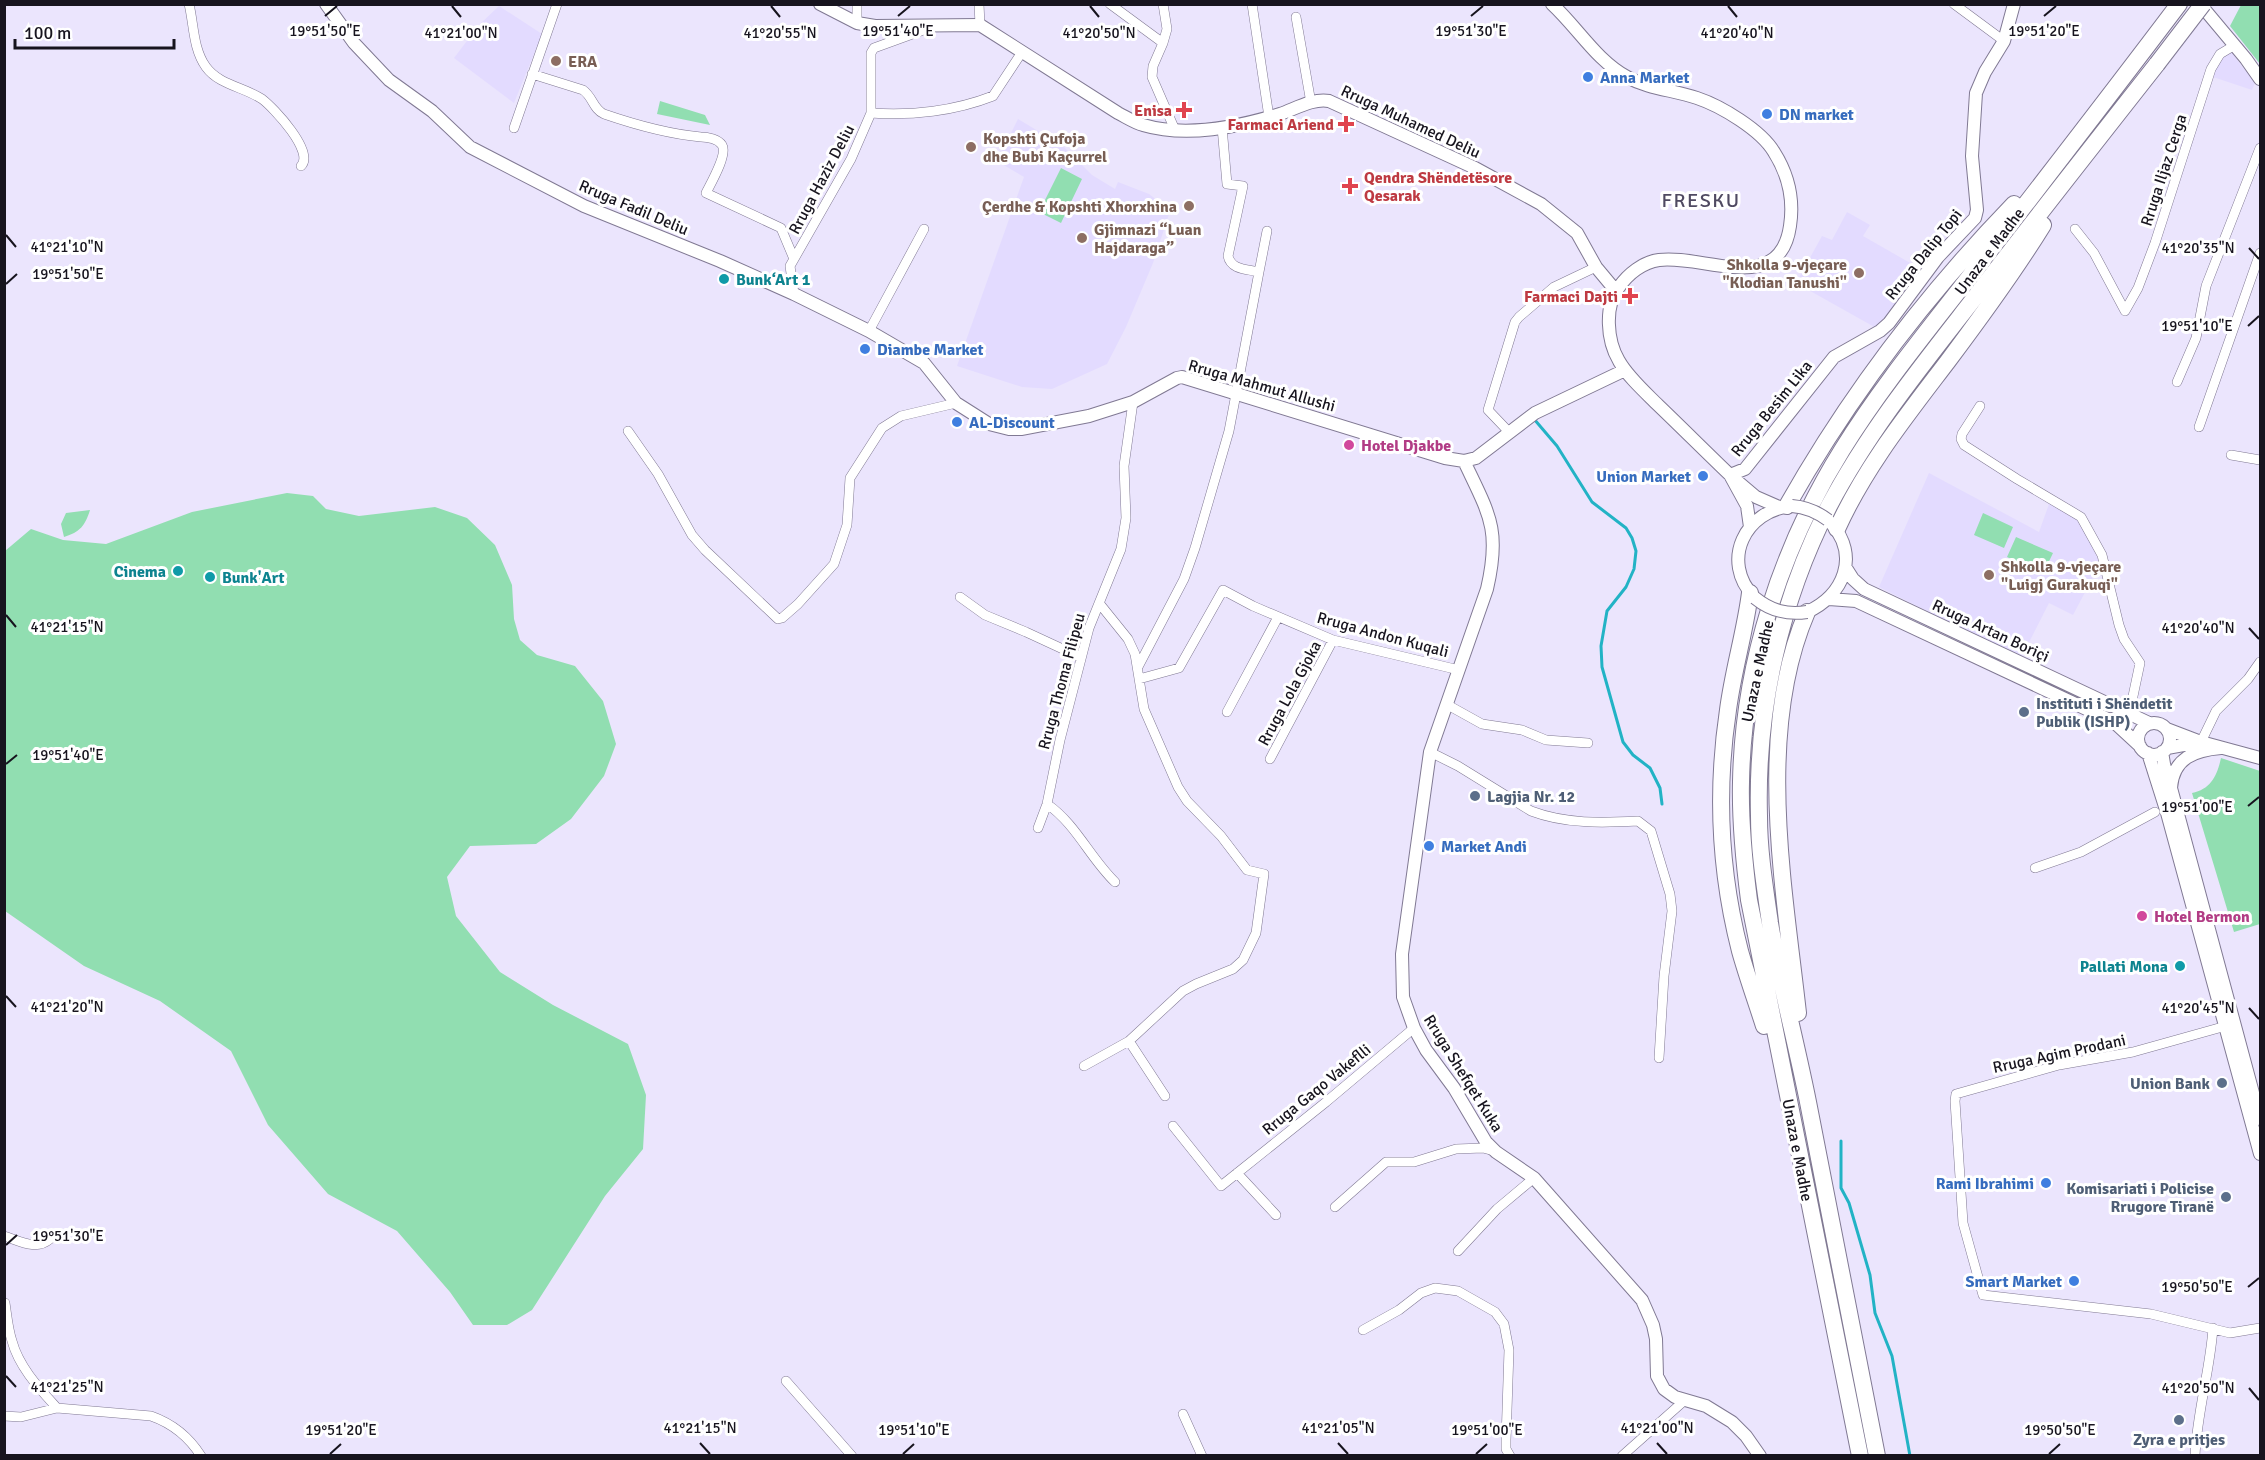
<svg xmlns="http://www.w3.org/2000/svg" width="2265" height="1460" font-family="Signika,sans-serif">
<rect width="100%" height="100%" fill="#ebe5fd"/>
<!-- built -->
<path fill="#e3dbff" d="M499 6 542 34 514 103 454 58 479 25Z
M2231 52 2255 83 2252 90 2213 77 2222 56Z
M1018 119 1063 146 1092 175 1115 189 1118 182 1149 194 1166 207 1169 214 1153 263 1126 327 1107 364 1052 389 1022 387 957 366 1024 177 997 161Z
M1847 212 1870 225 1863 236 1919 268 1878 329 1796 283 1822 236 1832 240Z
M1929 473 2039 532 2049 504 2062 508 2080 519 2100 564 2073 615 2049 603 2021 658 1879 587Z"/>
<!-- green -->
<path fill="#91deb1" d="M2241 5H2260V64L2230 26Z
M660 101 705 115 710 125 657 114Z
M1061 168 1082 179 1061 223 1039 212Z
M287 493 313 496 326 509 359 516 435 507 467 518 495 545 512 585 514 619 520 640 537 655 575 666 603 701 616 744 604 776 571 819 536 844 470 846 447 877 456 916 500 972 553 1005 628 1044 646 1095 643 1149 605 1196 532 1310 507 1325H473L450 1292 397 1231 328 1194 268 1125 231 1051 160 1001 84 966 5 911V551L31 529 63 540 106 544 192 512Z
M90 510C85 526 80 532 64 537L61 524 66 513Z
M1983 513 2013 527 2004 548 1974 535Z
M2016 537 2053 553 2043 574 2007 557Z
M2221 758 2260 771V924L2234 932 2192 793C2211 789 2217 776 2221 758Z"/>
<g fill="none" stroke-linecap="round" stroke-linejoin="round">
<!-- stream -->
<path stroke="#22b3c5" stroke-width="3" d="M1534 419 1557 446 1592 502 1626 528 1632 538 1636 551 1634 569 1626 587 1607 611 1601 646 1602 667 1623 742 1633 755 1650 768 1660 788 1662 804
M1841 1141V1188L1849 1203 1870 1275 1875 1313 1892 1356 1910 1456"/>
<defs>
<path id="street" d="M189 4C194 25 193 49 206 67 219 85 244 87 262 99 274 108 315 152 301 166
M857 4V23
M979 4 980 25
M1110 4 1163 43
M1163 4 1167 29 1163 43 1153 66 1152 77 1175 130
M1252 4 1269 117
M1954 4 2004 41
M1296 17 1311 103
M532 74 583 90C593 97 593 109 604 114 636 125 668 134 701 137 708 137 718 139 722 145 728 154 711 183 706 193L781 228 794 259
M871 113C911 116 955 111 993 96L1022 52
M514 128 557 4
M2075 229 2094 253 2125 311
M1259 272 1267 231
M794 294 790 266 851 159 871 113V53L874 48 929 28
M2125 311 2138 288 2155 243 2211 69 2220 54 2235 45
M869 331 924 229
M2177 382 2196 338 2206 286 2260 148
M1980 406 1962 434 1961 439 1964 445 2017 479 2081 517 2102 555 2119 625 2124 639 2140 663 2129 715
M2199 427 2260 253
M628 431 658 474 692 535 705 550 778 619 782 618 798 604 834 564 847 525 850 478 882 428 901 416 956 403
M1509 432 1488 410 1515 322 1519 317 1554 287 1596 267
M2231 455 2260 460
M960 597 985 615 1026 632 1080 657
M1099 603 1128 639 1135 654 1144 709 1178 787 1187 801 1221 836 1247 870 1264 874 1256 933 1243 960 1233 969 1196 984 1183 991 1129 1041
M1138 667 1184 579 1195 548 1229 431 1259 272C1247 269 1231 270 1228 256L1243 186 1227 184 1222 127
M1139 679 1179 668 1223 590 1253 606 1333 640 1459 670
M1446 704 1482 724 1522 730 1546 740 1588 743
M1227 712 1278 617
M2201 742 2216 711 2248 679 2260 662
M1430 752 1458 766 1531 811C1565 824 1602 823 1638 821L1651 831 1670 894 1672 911 1664 976 1659 1058
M1270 759 1333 640
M1047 804C1076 824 1090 858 1115 882
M1038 828 1047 804 1060 740 1089 628 1121 549 1126 518 1124 466 1133 402
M2035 868 2081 852 2155 812
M2226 1026 2133 1052 2059 1065 1956 1094 1955 1101 1963 1223 1983 1295 2151 1314 2230 1333 2260 1328
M1084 1066 1129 1041 1165 1096
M1173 1126 1221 1186 1326 1102 1414 1028
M1237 1173 1276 1215
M1335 1207 1386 1162H1414L1456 1149 1483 1148 1494 1151
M4 1236C20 1241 36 1251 50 1239
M1458 1251 1497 1209 1534 1178
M5 1303C7 1316 8 1329 12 1341 19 1367 39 1388 57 1408
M1363 1330 1399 1310 1421 1293 1435 1288 1458 1291 1495 1312 1504 1324 1509 1350 1506 1440V1449L1510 1456
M786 1381 852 1456
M1183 1414 1202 1456
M4 1416 21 1417 57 1408 151 1416C171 1423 189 1437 201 1456
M1622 1456 1685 1400
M2195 1456C2197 1412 2210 1371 2213 1328"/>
<path id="secondary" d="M326 4 354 43 389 80 432 111 470 147 584 206 720 261 794 294 869 331 924 363 956 403 989 424 1009 429H1021L1089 416 1133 402 1177 378 1182 377 1445 458 1464 461 1476 458 1535 413 1625 370
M820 4 857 23 875 26 980 25 1118 113C1126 117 1135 123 1143 125 1187 138 1238 127 1280 114 1295 109 1313 98 1329 101L1475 168 1541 204 1577 233 1596 267 1616 291
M1552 4C1578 28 1596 60 1627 77 1649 89 1674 90 1697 98 1721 106 1761 130 1774 152 1788 174 1794 200 1790 226 1780 297 1703 254 1659 260 1643 262 1628 274 1619 287 1604 306 1607 341 1619 361 1628 377 1645 392 1658 405 1682 428 1706 452 1730 475L1745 469 1834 357 1880 331 1889 323 1938 257 1975 218 1977 210 1972 156 1976 93 1985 72 2004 41 2014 4
M2200 4 2246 59 2260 79
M1464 461C1489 514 1501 529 1487 589L1430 752 1402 954 1403 997 1414 1028 1426 1050 1454 1088 1486 1142 1496 1152 1534 1178 1642 1300 1653 1325 1656 1339 1657 1376 1664 1389 1675 1397 1706 1406 1732 1422 1746 1436 1760 1456
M1750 527 1747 506 1730 475 1756 497 1779 507
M1846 568 1853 579 1864 589 2149 723
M1754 597C1720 561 1745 510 1792 506
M1829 599 1856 601 2114 722 2140 746
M1807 612C1844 595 1860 556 1831 523
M2138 739a16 16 0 1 1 32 0a16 16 0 1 1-32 0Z
M2167 729 2201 742 2260 758
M2167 748 2200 742
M2221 748C2195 750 2173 758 2171 788L2260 1119
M2162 752 2164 764 2170 787
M2148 753 2167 813 2260 1154"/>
<path id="highway" d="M1787 506C1849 396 1926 295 2014 204
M1837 529C1865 467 1907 415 1948 361 1981 317 2014 272 2043 225
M1750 593C1745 632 1733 671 1728 710 1716 790 1720 873 1740 951 1747 976 1756 1001 1764 1026
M1798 1013C1784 887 1755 732 1807 612
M1860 1456 1749 900C1744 861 1740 821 1741 782 1743 665 1781 548 1842 450 1881 387 1929 329 1974 271 2043 182 2111 94 2179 4
M1877 1456C1855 1338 1832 1220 1808 1102 1796 1042 1780 983 1770 923 1765 888 1759 852 1759 816 1756 709 1780 602 1829 506 1867 434 1919 369 1969 305 2031 224 2094 144 2157 64"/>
</defs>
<!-- street casing -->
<use href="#street" stroke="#807993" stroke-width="10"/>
<!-- secondary casing -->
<use href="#secondary" stroke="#807993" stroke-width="14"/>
<!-- highway casing -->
<use href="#highway" stroke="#807993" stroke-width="18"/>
<!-- street -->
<use href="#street" stroke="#fff" stroke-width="9"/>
<!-- secondary -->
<use href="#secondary" stroke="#fff" stroke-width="12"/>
<!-- highway -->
<use href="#highway" stroke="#fff" stroke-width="16"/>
<defs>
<path id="secondary-bridge" d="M1792 506C1806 507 1816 511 1828 520
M1755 598C1771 611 1787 615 1807 612"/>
<path id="highway-bridge" d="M2157 64 2203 4"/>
</defs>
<!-- secondary-bridge casing -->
<use href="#secondary-bridge" stroke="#807993" stroke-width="14" stroke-linecap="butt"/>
<!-- highway-bridge casing -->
<use href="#highway-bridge" stroke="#807993" stroke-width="18" stroke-linecap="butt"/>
<!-- secondary-bridge -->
<use href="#secondary-bridge" stroke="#fff" stroke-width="12"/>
<!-- highway-bridge -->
<use href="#highway-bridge" stroke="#fff" stroke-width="16"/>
</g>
<!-- ticks -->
<path fill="none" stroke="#17141e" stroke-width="2" d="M452 6 461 17M771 6 780 17M1090 6 1099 17M1728 6 1737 17M325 16 337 6M898 16 910 6M1471 16 1483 6M2044 16 2056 6M6 235 16 247M2249 248 2259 259M6 284 17 274M2248 326 2259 316M6 615 16 627M2249 628 2259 639M6 764 17 755M2248 806 2259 797M6 996 16 1007M2249 1008 2259 1019M6 1245 17 1235M2248 1287 2259 1278M6 1376 16 1387M2249 1388 2259 1400M700 1443 710 1454M1338 1443 1348 1454M1657 1443 1667 1454M330 1454 341 1444M903 1454 914 1444M1476 1454 1487 1444M2049 1454 2060 1444"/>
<!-- markers -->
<g fill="#8d6e63" stroke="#fff" stroke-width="2">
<circle cx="556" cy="61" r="6"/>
<circle cx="971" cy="147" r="6"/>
<circle cx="1189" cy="206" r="6"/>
<circle cx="1082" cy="238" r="6"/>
<circle cx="1859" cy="273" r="6"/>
<circle cx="1989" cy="575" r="6"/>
</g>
<g fill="#3f7fe0" stroke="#fff" stroke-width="2">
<circle cx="1588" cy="77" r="6"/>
<circle cx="1767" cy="114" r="6"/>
<circle cx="865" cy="349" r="6"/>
<circle cx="957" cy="422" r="6"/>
<circle cx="1703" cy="476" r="6"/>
<circle cx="1429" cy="846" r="6"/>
<circle cx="2046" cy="1183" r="6"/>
<circle cx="2074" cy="1281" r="6"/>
</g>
<g fill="#e0444e" stroke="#fff" stroke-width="2">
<path d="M1181 101h6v6h6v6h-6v6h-6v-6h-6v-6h6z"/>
<path d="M1343 115h6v6h6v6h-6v6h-6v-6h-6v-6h6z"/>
<path d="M1347 177h6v6h6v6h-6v6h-6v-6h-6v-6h6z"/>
<path d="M1627 287h6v6h6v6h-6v6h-6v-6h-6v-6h6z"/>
</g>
<g fill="#0f9aa8" stroke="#fff" stroke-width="2">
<circle cx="724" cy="279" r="6"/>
<circle cx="178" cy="571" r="6"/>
<circle cx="210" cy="577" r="6"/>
<circle cx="2180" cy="966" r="6"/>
</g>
<g fill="#d1479c" stroke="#fff" stroke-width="2">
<circle cx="1349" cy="445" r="6"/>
<circle cx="2142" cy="916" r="6"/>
</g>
<g fill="#5c6f8a" stroke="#fff" stroke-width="2">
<circle cx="2024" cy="712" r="6"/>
<circle cx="1475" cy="796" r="6"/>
<circle cx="2222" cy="1083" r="6"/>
<circle cx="2226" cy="1197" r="6"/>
<circle cx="2179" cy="1420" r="6"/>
</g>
<g text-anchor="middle" stroke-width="6" stroke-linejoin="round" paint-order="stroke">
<!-- education labels -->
<g font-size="16" font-weight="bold" fill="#785e54" stroke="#fff" text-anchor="start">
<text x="568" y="67">ERA</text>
<text x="983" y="144">Kopshti Çufoja<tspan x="983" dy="18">dhe Bubi Kaçurrel</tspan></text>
<text x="1177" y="212" text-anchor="end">Çerdhe &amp; Kopshti Xhorxhina</text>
<text x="1094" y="235">Gjimnazi “Luan<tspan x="1094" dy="18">Hajdaraga”</tspan></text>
<text x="1847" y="270" text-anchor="end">Shkolla 9-vjeçare<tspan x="1847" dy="18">"Klodian Tanushi"</tspan></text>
<text x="2001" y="572">Shkolla 9-vjeçare<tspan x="2001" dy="18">"Luigj Gurakuqi"</tspan></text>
</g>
<!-- shop labels -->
<g font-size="16" font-weight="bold" fill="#366cbe" stroke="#fff" text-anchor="start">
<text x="1600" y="83">Anna Market</text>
<text x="1779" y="120">DN market</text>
<text x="877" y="355">Diambe Market</text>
<text x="969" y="428">AL-Discount</text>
<text x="1691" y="482" text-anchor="end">Union Market</text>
<text x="1441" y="852">Market Andi</text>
<text x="2034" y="1189" text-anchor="end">Rami Ibrahimi</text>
<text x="2062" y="1287" text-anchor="end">Smart Market</text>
</g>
<!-- health labels -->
<g font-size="16" font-weight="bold" fill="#be3a42" stroke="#fff" text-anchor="end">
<text x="1172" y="116">Enisa</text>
<text x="1334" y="130">Farmaci Ariend</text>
<text x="1364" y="183" text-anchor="start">Qendra Shëndetësore<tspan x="1364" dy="18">Qesarak</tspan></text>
<text x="1618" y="302">Farmaci Dajti</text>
</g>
<!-- street labels -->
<g font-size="16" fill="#17141e" stroke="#fff">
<text transform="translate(1411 121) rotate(25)" y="6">Rruga Muhamed Deliu</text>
<text transform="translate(2163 170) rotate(-72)" y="6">Rruga Iljaz Cerga</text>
<text transform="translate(821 179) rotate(-62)" y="6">Rruga Haziz Deliu</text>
<text transform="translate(634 207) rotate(23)" y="6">Rruga Fadil Deliu</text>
<text transform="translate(1989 251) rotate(-53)" y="6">Unaza e Madhe</text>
<text transform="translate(1923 254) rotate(-51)" y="6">Rruga Dalip Topi</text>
<text transform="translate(1262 385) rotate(16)" y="6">Rruga Mahmut Allushi</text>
<text transform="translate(1771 408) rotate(-51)" y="6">Rruga Besim Lika</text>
<text transform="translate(1991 630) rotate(25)" y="6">Rruga Artan Boriçi</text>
<text transform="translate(1383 634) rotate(15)" y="6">Rruga Andon Kuqali</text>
<text transform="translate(1757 671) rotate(-78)" y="6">Unaza e Madhe</text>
<text transform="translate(1061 681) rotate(-75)" y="6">Rruga Thoma Filipeu</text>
<text transform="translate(1289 693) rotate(-62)" y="6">Rruga Lola Gjoka</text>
<text transform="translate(2059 1053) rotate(-12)" y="6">Rruga Agim Prodani</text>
<text transform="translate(1464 1073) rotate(58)" y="6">Rruga Shefqet Kuka</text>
<text transform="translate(1316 1089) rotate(-39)" y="6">Rruga Gaqo Vakeflli</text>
<text transform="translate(1798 1150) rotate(79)" y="6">Unaza e Madhe</text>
</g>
<!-- culture labels -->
<g font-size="16" font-weight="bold" fill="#0d838f" stroke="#fff" text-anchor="start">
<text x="736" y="285">Bunk‘Art 1</text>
<text x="166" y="577" text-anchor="end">Cinema</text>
<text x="222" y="583">Bunk'Art</text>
<text x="2168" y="972" text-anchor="end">Pallati Mona</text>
</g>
<!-- hotel labels -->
<g font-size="16" font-weight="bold" fill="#b23c85" stroke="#fff" text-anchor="start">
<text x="1361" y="451">Hotel Djakbe</text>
<text x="2154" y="922">Hotel Bermon</text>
</g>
<!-- service labels -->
<g font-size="16" font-weight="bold" fill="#4e5e75" stroke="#fff" text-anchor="start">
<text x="2036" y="709">Instituti i Shëndetit<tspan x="2036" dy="18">Publik (ISHP)</tspan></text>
<text x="1487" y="802">Lagjia Nr. 12</text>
<text x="2210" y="1089" text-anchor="end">Union Bank</text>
<text x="2214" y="1194" text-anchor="end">Komisariati i Policise<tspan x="2214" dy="18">Rrugore Tiranë</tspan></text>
<text x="2179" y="1445" text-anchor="middle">Zyra e pritjes</text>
</g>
<!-- quarter labels -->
<g font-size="20" letter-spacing="1.5" fill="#504a62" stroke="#fff">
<text x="1701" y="207">FRESKU</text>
</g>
</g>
<g font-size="15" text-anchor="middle" fill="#17141e" stroke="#fff" stroke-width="6" stroke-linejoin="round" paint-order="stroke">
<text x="898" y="36">19°51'40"E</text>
<text x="325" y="36">19°51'50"E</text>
<text x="1471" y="36">19°51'30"E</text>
<text x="2044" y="36">19°51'20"E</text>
<text x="1737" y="38">41°20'40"N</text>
<text x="461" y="38">41°21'00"N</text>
<text x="780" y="38">41°20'55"N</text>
<text x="1099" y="38">41°20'50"N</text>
<text x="67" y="252">41°21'10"N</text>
<text x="2198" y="253">41°20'35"N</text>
<text x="68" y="279">19°51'50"E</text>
<text x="2197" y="331">19°51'10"E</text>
<text x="67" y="632">41°21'15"N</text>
<text x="2198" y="633">41°20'40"N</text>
<text x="68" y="760">19°51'40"E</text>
<text x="2197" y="812">19°51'00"E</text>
<text x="67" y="1012">41°21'20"N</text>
<text x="2198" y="1013">41°20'45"N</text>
<text x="68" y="1241">19°51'30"E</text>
<text x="2197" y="1292">19°50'50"E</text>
<text x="67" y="1392">41°21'25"N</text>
<text x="2198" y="1393">41°20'50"N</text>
<text x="700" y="1433">41°21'15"N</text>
<text x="1338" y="1433">41°21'05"N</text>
<text x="1657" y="1433">41°21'00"N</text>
<text x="341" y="1435">19°51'20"E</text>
<text x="914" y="1435">19°51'10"E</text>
<text x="1487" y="1435">19°51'00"E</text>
<text x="2060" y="1435">19°50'50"E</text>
</g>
<!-- border -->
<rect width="2265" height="1460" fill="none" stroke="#17141e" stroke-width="12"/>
<!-- scale -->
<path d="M15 39v9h159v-9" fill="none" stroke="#17141e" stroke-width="3"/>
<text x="24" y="39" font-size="18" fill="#17141e" stroke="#ffffff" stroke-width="4.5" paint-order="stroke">100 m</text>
</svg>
